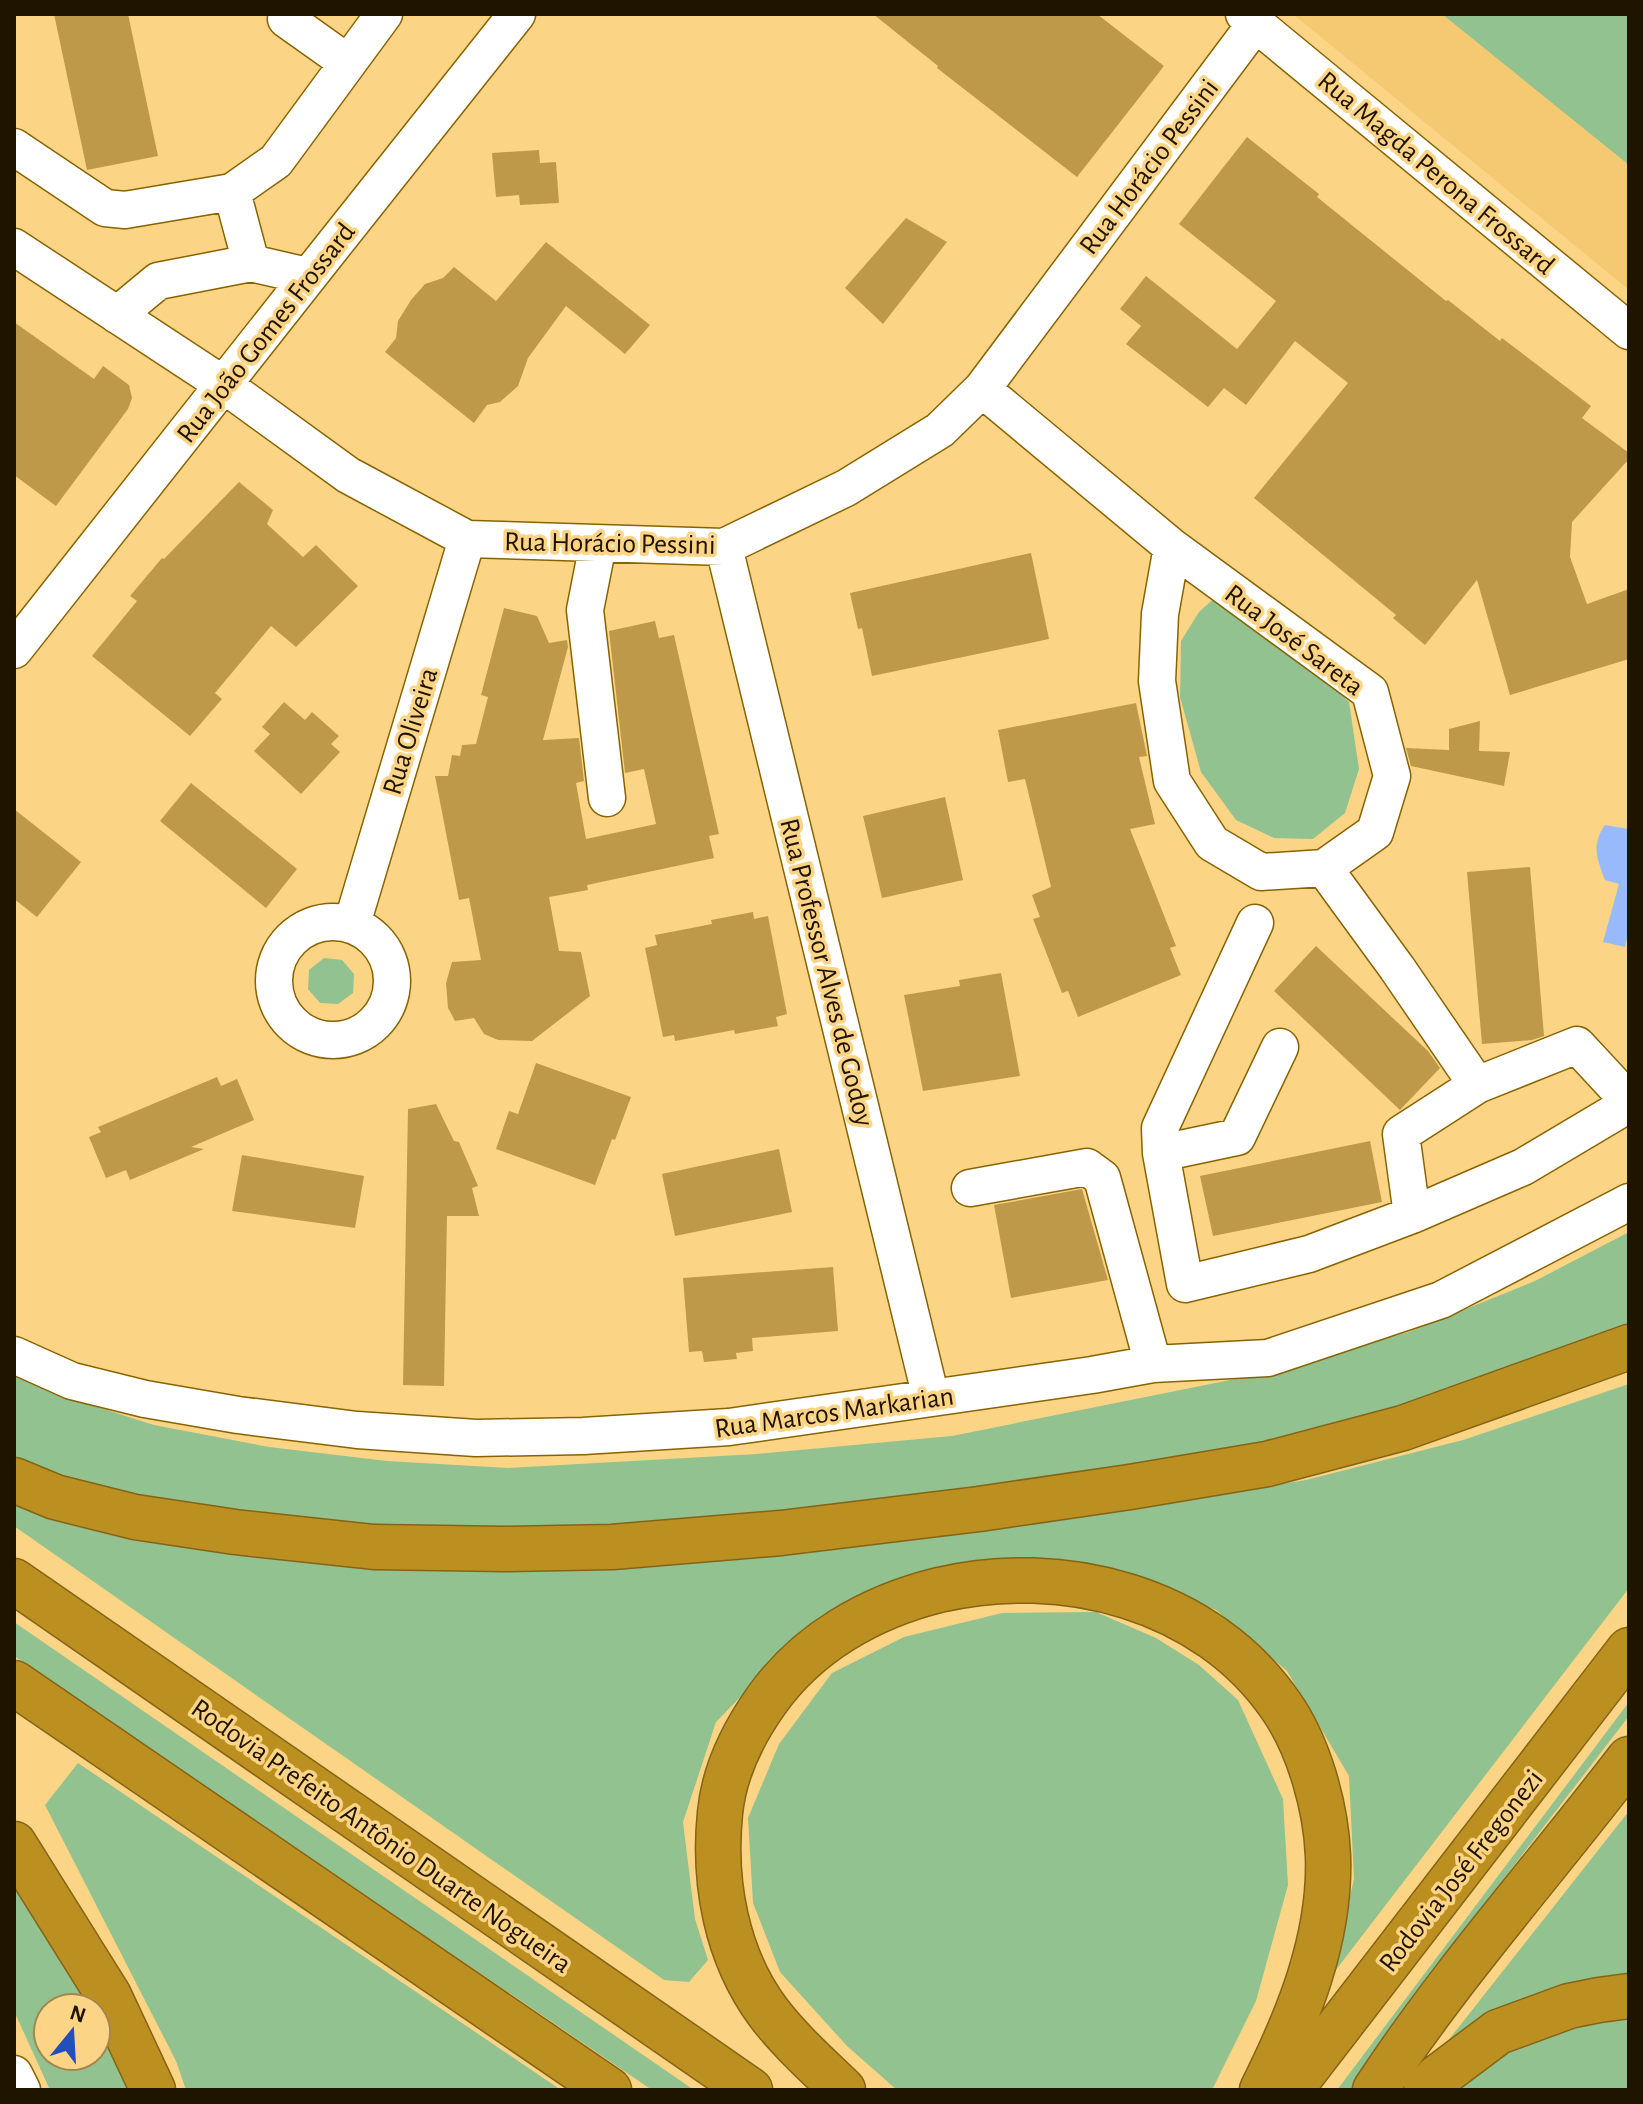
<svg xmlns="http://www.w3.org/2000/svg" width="1643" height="2104" font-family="'Alegreya Sans',sans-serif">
<rect width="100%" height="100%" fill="#fcd485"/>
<!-- built -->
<path fill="#f4c971" d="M1293 14H1629V290Z"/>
<!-- green -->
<path fill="#91c28f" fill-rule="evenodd" d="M1442 14H1629V165Z
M1217 596 1247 610 1349 702 1359 769 1345 813 1313 839 1274 838 1236 820 1201 772 1180 697 1181 641 1199 612Z
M324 958 342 960 354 974 353 993 338 1004 320 1003 308 989 309 970Z
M1629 1232V1327L1257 1457 724 1529 371 1532 139 1500 14 1464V1375L72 1399 154 1425 269 1447 387 1461 508 1468 757 1454 952 1436 1265 1373 1409 1332 1535 1281Z
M1629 1384V1588L1332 1975 1354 1879 1349 1776 1287 1671 1216 1610 1130 1576 805 1630 716 1722 683 1822 695 1919 708 1960 689 1982 664 1980 14 1526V1499L319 1553 1095 1514 1306 1480 1463 1440Z
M1096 1612 1156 1638 1199 1665 1238 1700 1283 1799 1288 1885 1256 2001 1212 2090H897L847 2046 780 1972 753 1903 748 1818 779 1744 832 1673 904 1637 1002 1613Z
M14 1622 694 2090H652L14 1656Z
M1629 1702V1716L1438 1964 1352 2090H1337Z
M78 1763 561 2090H186L176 2061 45 1805Z
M1629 1811V1979L1443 2047Z
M14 1868 44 1909 101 2004 140 2090H50L14 2011ZM48 2008H96V2056H48Z
M1603 2020H1629V2090H1443L1539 2033Z"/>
<!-- water -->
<path fill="#98bafd" d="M1605 825 1629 829V930L1625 947 1603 942 1619 884 1605 880C1597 858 1591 845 1605 825Z"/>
<!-- building -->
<path fill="#bf994a" d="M54 14H128L158 156 87 170Z
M873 14H1097L1164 66 1077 177 937 68 938 66Z
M1247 137 1319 194 1317 197 1446 301 1448 300 1500 341 1502 338 1591 406 1582 418 1629 453V459L1572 522 1570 557 1587 604 1629 589V659L1510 695 1477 580 1425 645 1393 618 1396 615 1254 498 1348 383 1295 341 1246 405 1224 388 1208 407 1126 344 1141 326 1120 309 1146 276 1237 349 1276 301 1179 224Z
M539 150 540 163 556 162 559 203 520 205 519 195 496 197 492 153Z
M906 218 947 242 883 324 845 288Z
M546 242 650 325 625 354 566 306 528 358 518 386 500 402 487 405 474 423 385 352 396 338 398 321 411 300 425 284 443 278 454 267 496 301Z
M14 322 94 379 103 366 129 385 132 398 128 409 56 506 14 475Z
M239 482 273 510 267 524 303 557 316 545 358 586 296 647 271 626 215 693 222 699 190 736 92 656 137 601 130 596 162 558 164 559Z
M1031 553 1049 639 872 676 862 628 858 629 850 593Z
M504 608 537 616 549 643 567 640 568 647 543 740 579 738 584 781 576 783 586 839 656 824 644 769 625 773 609 631 655 621 659 638 674 635 719 834 709 836 714 858 587 885 588 890 549 897 559 951 581 952 590 996 532 1041 498 1040 484 1034 474 1018 455 1021 448 1008 446 983 452 962 481 960 469 898 459 900 435 776H448L452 755 460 756 462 745 476 744 488 697 481 695Z
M284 702 305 720 312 712 339 736 331 744 340 752 301 794 254 751 270 734 262 727Z
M1136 703 1147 756 1139 757 1155 824 1130 829 1176 946 1170 948 1181 975 1078 1017 1068 991 1062 993 1033 919 1040 917 1032 895 1051 887 1025 779 1008 782 998 730Z
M1480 721 1479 751 1510 752 1504 786 1411 766 1406 748 1449 750V729Z
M191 783 297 869 266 908 160 821Z
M945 797 963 880 882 898 863 816Z
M14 809 81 862 37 917 14 899Z
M1530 867 1544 1036 1532 1040 1482 1044 1467 872Z
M753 912 754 919 768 916 787 1014 776 1017 778 1026 735 1034 734 1030 675 1041 674 1035 663 1037 645 948 657 945 655 935 712 924 711 920Z
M1316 946 1428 1051 1440 1068 1400 1110 1274 991Z
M1001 973 1020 1076 923 1091 904 995 960 986 959 980Z
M536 1063 631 1097 615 1140 612 1139 595 1185 496 1149 509 1111 518 1114Z
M217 1077 221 1086 237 1079 254 1120 191 1147 204 1149 130 1180 126 1170 106 1178 89 1137 101 1132 98 1127Z
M436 1104 454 1141 459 1142 478 1186 472 1188 479 1216H447L444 1386 403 1385 408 1109Z
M1370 1141 1382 1202 1213 1236 1200 1176Z
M779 1149 792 1212 675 1236 662 1174Z
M242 1155 364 1176 355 1228 232 1211Z
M1082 1189 1108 1280 1011 1298 994 1205Z
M833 1267 838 1331 752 1338 753 1351 736 1353 737 1359 704 1362 702 1351 689 1352 683 1278Z"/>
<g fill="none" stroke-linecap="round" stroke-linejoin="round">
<defs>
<path id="minor" d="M1244 14 1629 331
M286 19 348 63
M14 147 105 208 125 210 232 192 276 161 384 14
M232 192 251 263
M14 247 224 385 348 475 467 539 724 547 846 488 940 430 982 389 1256 23
M117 315 158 281 251 263 307 276
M982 389 1172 547 1370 692 1392 776 1375 832 1324 868 1261 872 1212 843 1172 781 1157 681 1160 614 1172 547
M598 544 585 610 607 798
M724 547 931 1398
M14 650C182 438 348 225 517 14
M1324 868 1397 968 1477 1085
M274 981a59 59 0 1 1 118 0a59 59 0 1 1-118 0Z
M1255 923 1160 1128 1161 1153 1185 1284 1309 1254 1412 1215 1523 1167 1629 1104
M352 924 467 539
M1161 1153 1237 1137 1280 1047
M970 1188 1087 1167 1102 1178 1153 1364
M1412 1215 1401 1134 1477 1085 1577 1045 1629 1101
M14 1355 72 1381 145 1399 238 1415 357 1430 476 1438 583 1436 729 1427 1092 1375 1153 1364 1268 1358 1441 1300 1629 1202
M14 2074 22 2090"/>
<path id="highway" d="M14 1480 55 1497 135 1517 235 1532 374 1547 505 1549 612 1547 781 1533 979 1509 1130 1487 1267 1464 1403 1428 1629 1347
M14 1581 750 2090
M14 1683 609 2090
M14 1844 109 1996 153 2090
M843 2090C817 2065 790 2041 768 2012 726 1955 713 1882 720 1813 724 1771 742 1735 766 1701 807 1643 870 1607 939 1590 1062 1561 1206 1597 1281 1706 1309 1746 1326 1807 1328 1856 1331 1938 1298 2018 1262 2090
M1290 2090 1629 1650
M1375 2090C1451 1974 1545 1869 1629 1759
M1426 2090 1438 2077 1498 2032 1569 2006 1599 2000 1629 1996"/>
</defs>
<!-- minor casing -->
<use href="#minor" stroke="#886401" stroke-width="39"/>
<!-- highway casing -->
<use href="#highway" stroke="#856415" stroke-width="47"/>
<!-- minor -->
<use href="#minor" stroke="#fff" stroke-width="36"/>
<!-- highway -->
<use href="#highway" stroke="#bc8f21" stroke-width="44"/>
</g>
<g text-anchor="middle" stroke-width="7" stroke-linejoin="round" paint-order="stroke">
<!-- street labels -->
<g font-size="28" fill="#1f1400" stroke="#fcd485">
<text transform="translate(1148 166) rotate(-53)" y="10">Rua Horácio Pessini</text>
<text transform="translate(1437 172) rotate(40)" y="10">Rua Magda Perona Frossard</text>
<text transform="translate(265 332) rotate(-52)" y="10">Rua João Gomes Frossard</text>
<text transform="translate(610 542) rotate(1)" y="10">Rua Horácio Pessini</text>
<text transform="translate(1295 639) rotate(37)" y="10">Rua José Sareta</text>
<text transform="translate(409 731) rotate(-73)" y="10">Rua Oliveira</text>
<text transform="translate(828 972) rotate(76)" y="10">Rua Professor Alves de Godoy</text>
<text transform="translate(834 1411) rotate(-8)" y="10">Rua Marcos Markarian</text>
<text transform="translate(382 1835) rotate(35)" y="10">Rodovia Prefeito Antônio Duarte Nogueira</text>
<text transform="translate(1460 1870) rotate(-52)" y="10">Rodovia José Fregonezi</text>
</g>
</g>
<!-- border -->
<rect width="1643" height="2104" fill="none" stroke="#1f1400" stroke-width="32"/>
<!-- north arrow -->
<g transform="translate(72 2032) rotate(18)"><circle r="38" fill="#fcd485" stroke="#a48750" stroke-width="2"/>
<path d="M0-6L14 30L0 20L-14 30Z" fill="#224fbd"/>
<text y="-12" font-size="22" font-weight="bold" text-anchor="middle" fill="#1f1400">N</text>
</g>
</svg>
